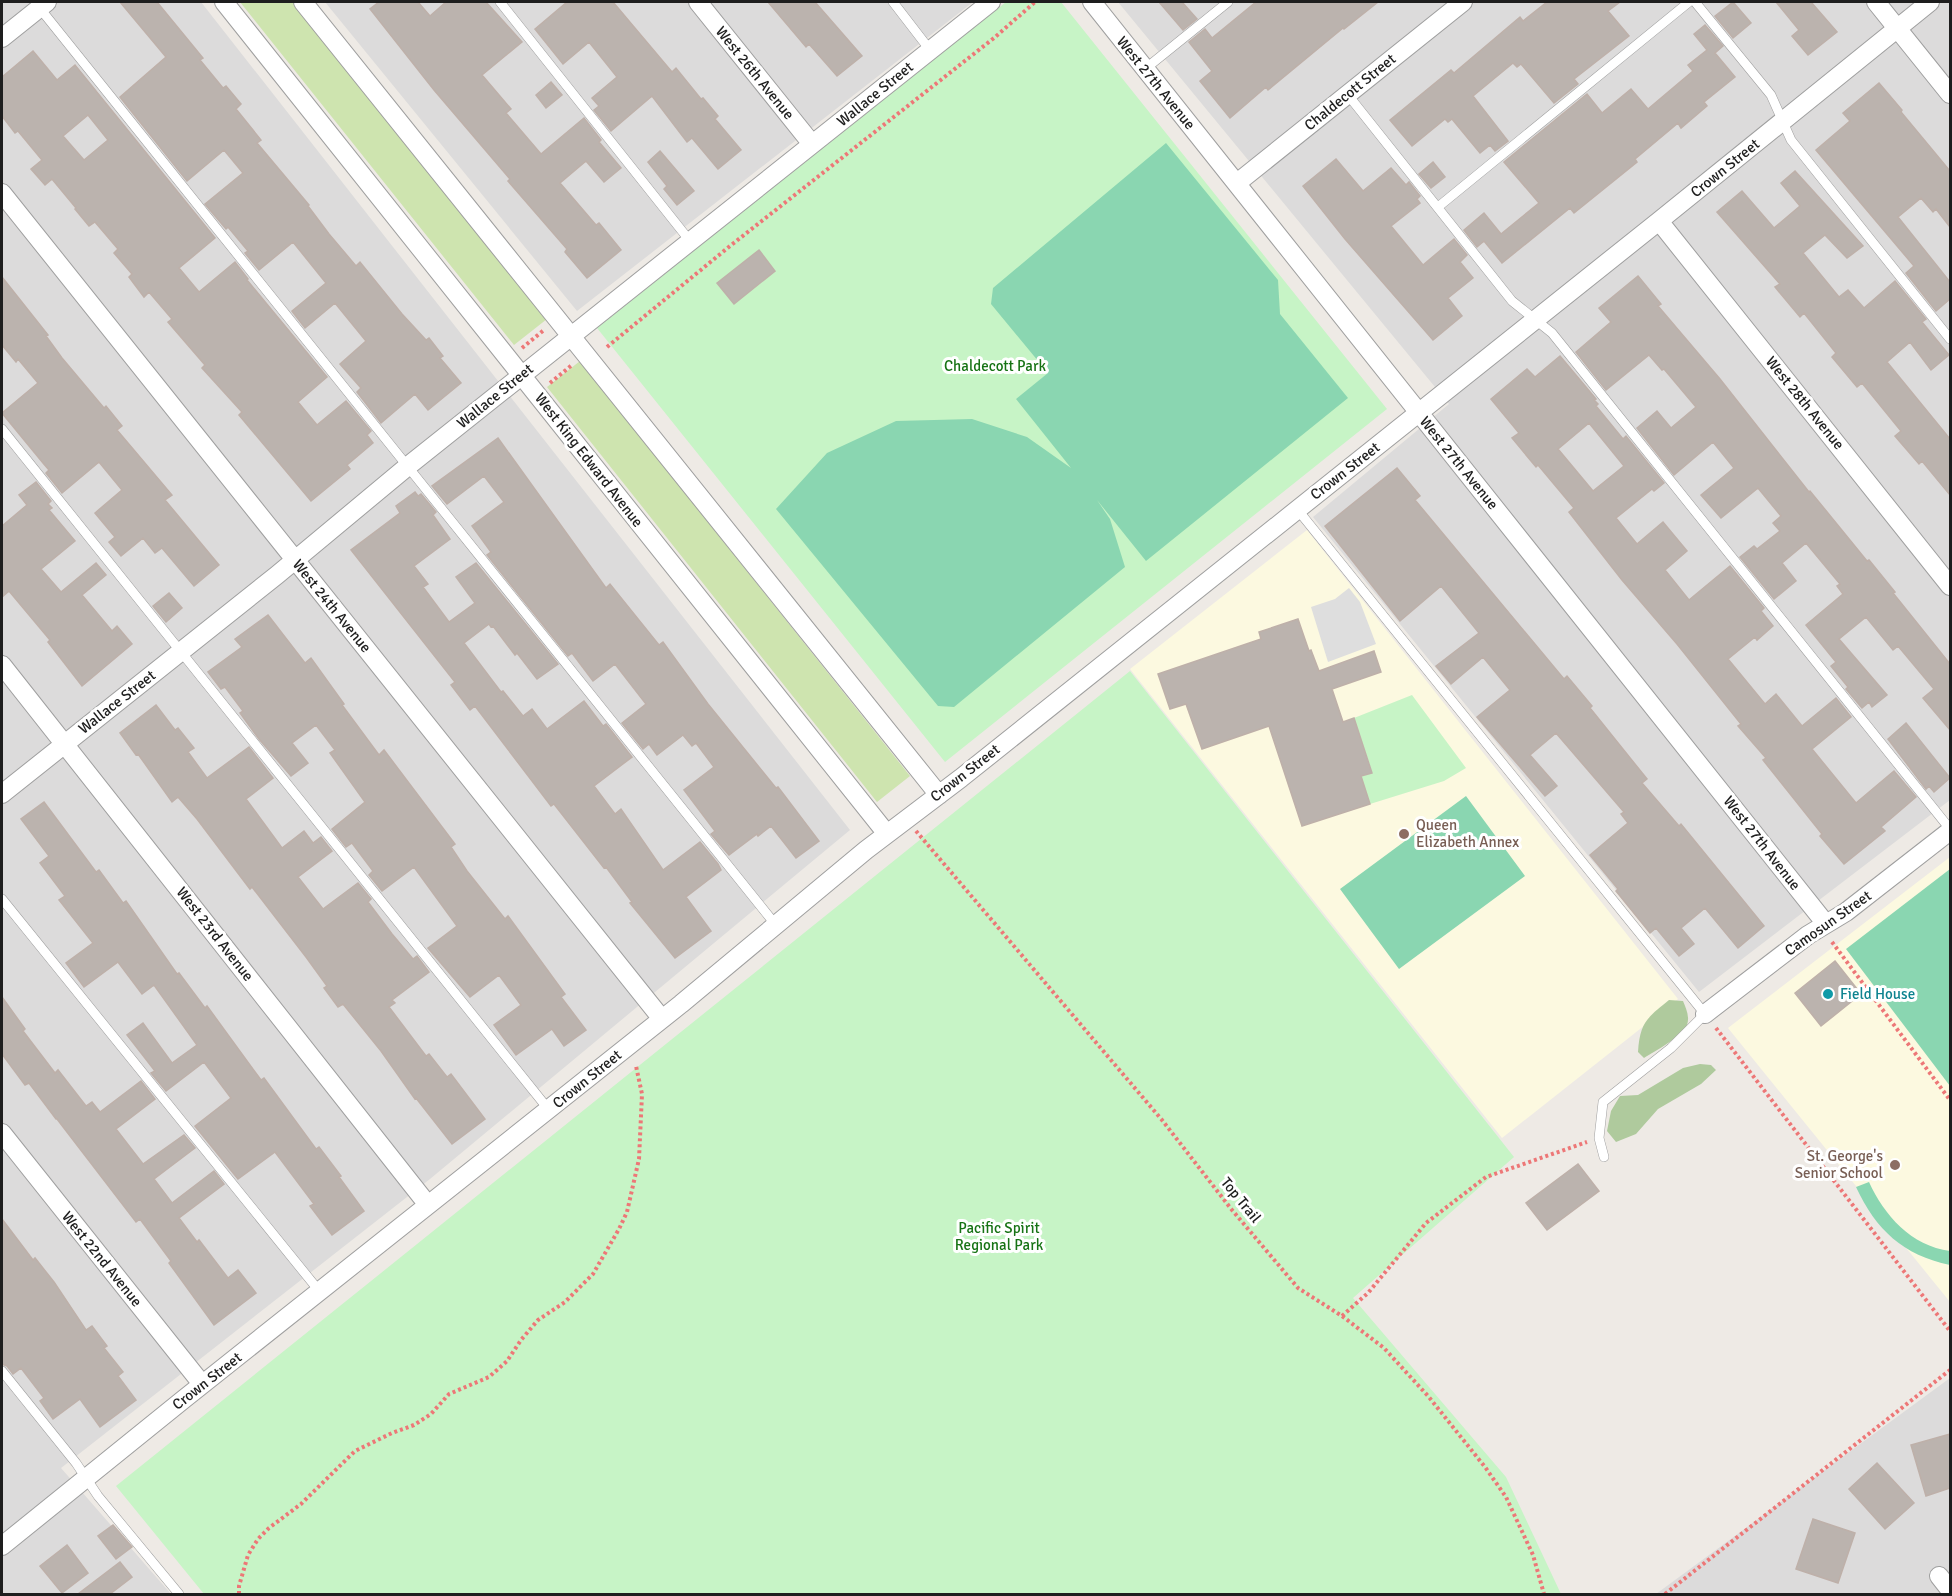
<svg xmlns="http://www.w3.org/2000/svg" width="1952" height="1596" font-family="Signika,sans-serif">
<rect width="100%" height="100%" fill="#eeeae5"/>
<!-- residential -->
<path fill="#dcdbdb" d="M2 2H201L850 830 430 1179 61 1468 171 1594H2Z
M325 2H973L577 311Z
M1118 2H1950V800L1699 992 1313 517 1449 404Z
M1950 1378V1594H1656Z"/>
<!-- education -->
<path fill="#fcf9e0" d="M1307 530 1678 999 1502 1138 1130 669Z
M1950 857V1302L1728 1028Z"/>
<!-- grass -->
<path fill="#cee4af" d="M240 2H293L547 319 514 345Z
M580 361 910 776 877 802 547 387Z"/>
<!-- forest -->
<path fill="#afca9d" d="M1669 1000 1683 1001C1686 1008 1690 1017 1687 1025 1683 1036 1655 1051 1644 1058L1638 1052C1640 1022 1647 1018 1669 1000Z
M1700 1064 1711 1065 1716 1070 1701 1084 1658 1109 1636 1134 1616 1142 1607 1131 1611 1111 1620 1096 1638 1095 1683 1068Z"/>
<!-- park -->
<path fill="#c7f4c6" d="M1006 2H1061L1387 409 945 762 597 328Z
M1130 671 1514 1157 1353 1298 1506 1477 1561 1594H204L116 1486Z
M1412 695 1466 768 1444 781 1370 804 1361 776 1372 772 1354 718Z"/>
<!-- pitch -->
<path fill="#8ad6b1" d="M1166 143 1278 280 1280 314 1348 398 1146 561 1097 500 1110 519 1125 567 954 707 938 706 776 509 827 453 896 421 972 419 1027 437 1071 468 1016 399 1048 373 991 304 993 288Z
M1466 796 1525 876 1399 969 1340 889Z
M1950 869V1086L1846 949Z
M1869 1182C1884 1215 1911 1246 1950 1251V1265C1903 1255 1876 1230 1856 1187Z"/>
<!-- parking -->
<path fill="#dedede" d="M1349 588 1360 602 1376 644 1328 662 1311 607 1335 599Z"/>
<!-- building -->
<path fill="#bbb3ae" stroke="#beb0a9" stroke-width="1.5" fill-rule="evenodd" d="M120 2H157L203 58 200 60 223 88 226 86 241 104 236 109 261 140 257 143 309 205 308 206 329 234 356 266 360 262 402 314 426 340 429 338 443 356 440 358 461 383 428 410 415 394 381 423 357 392 361 388 340 364 366 341 335 303 305 328 292 311 326 283 293 242 259 270 245 253 248 251 228 227 226 229 205 204 243 173 224 150 187 181 120 97 166 57Z
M379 2H418L430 16 446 2H486L522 42 482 75 511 109 506 113 541 154 584 118 601 140 599 142 621 168 604 182 586 161 560 183 596 225 599 223 621 250 587 278 565 252 567 249 508 181 510 179 434 90 370 9Z
M567 2H613L672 72 676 68 701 99 703 98 718 116 715 119 741 150 718 169 692 138 687 142 652 96 611 131 594 110 599 106 592 98 617 77 589 42 563 64 535 29Z
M768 2H815L862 56 837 76 809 44 806 47Z
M1159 2H1182L1197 19 1183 30Z
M1256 2H1378L1344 29 1343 28 1268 90 1266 87 1230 118 1200 81 1212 71 1189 42 1205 29 1212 38Z
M1547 2H1620L1608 11 1629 36 1574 79 1578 84 1554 103 1521 64 1517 67 1513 63 1473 96 1508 141 1495 151 1490 145 1480 153 1452 119 1448 122 1445 119 1412 146 1390 120 1451 70 1454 73 1520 17 1523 21Z
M1733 2 1751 23 1733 38 1715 16Z
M1776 2H1811L1837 32 1808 55 1792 36 1799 30Z
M1705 25 1723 46 1715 53 1735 77 1704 102 1707 106 1681 128 1678 123 1635 159 1637 162 1574 213 1570 208 1502 263 1484 241 1477 247 1464 230 1484 213 1501 234 1539 203 1504 162 1587 94 1602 113 1631 89 1648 109 1693 71 1688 65 1707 50 1694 34Z
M33 51 57 80 75 65 215 238 179 268 199 292 235 262 248 279 247 280 327 377 298 402 317 425 346 401 371 431 367 435 373 443 347 465 350 469 311 501 239 415 242 412 202 368 205 365 168 322 172 319 149 292 144 297 129 277 132 274 114 253 118 249 95 222 89 226 75 209 76 208 52 179 45 185 31 169 42 160 18 131 15 133 2 116V77ZM88 115 108 140 84 160 63 136Z
M551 82 562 95 546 108 536 95Z
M1879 83 1902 110 1901 112 1950 171V227L1936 209 1933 212 1921 198 1898 217 1950 282V299L1936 311 1906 273 1914 266 1816 150 1850 121 1843 113Z
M660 151 694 191 677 205 664 189 667 186 648 162Z
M1336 159 1363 191 1391 168 1406 185 1409 182 1420 196 1417 199 1420 203 1391 226 1423 265 1454 239 1467 255 1460 262 1473 278 1448 298 1462 316 1433 340 1345 239 1303 186Z
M1433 162 1445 177 1431 188 1419 174Z
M1795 171 1863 246 1847 258 1825 235 1803 253 1839 297 1848 290 1864 308 1895 281 1926 319 1922 322 1949 355 1931 370 1910 342 1887 362 1950 439V495L1922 461 1919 464 1895 436 1901 431 1862 383 1857 387 1832 357 1836 353 1804 313 1800 317 1775 287 1780 284 1717 212 1742 191 1774 228 1800 206 1781 183Z
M759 250 775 271 734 304 717 283Z
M1638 276 1661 304 1658 306 1720 379 1809 492 1810 491 1867 561 1869 560 1895 592 1893 593 1950 664V730L1923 698 1934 689 1898 646 1893 650 1866 617 1839 639 1887 695 1872 707 1869 702 1862 708 1846 689 1848 687 1831 666 1836 662 1806 625 1843 594 1837 586 1840 584 1806 543 1782 563 1796 581 1774 599 1740 557 1754 546 1757 549 1780 531 1773 523 1781 516 1758 488 1721 518 1701 495 1734 468 1713 442 1674 475 1637 428 1657 411 1671 428 1696 407 1664 369 1662 370 1649 355 1606 390 1576 352 1611 322 1599 308Z
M2 277 48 335 46 336 62 358 104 408 106 406 122 426 117 430 172 495 165 500 219 565 194 586 162 548 155 553 143 538 121 556 109 542 115 537 95 513 122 490 99 462 62 493 46 473 49 470 43 463 2 413 38 383 18 359 16 362 2 345Z
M1560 356 1596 399 1594 400 1598 404 1596 406 1623 439 1626 436 1664 483 1654 491 1652 489 1616 518 1637 544 1663 522 1687 551 1665 570 1689 600 1730 566 1764 608 1761 611 1773 626 1757 640 1755 637 1728 659 1765 704 1776 694 1802 726 1836 698 1851 717 1812 749 1856 803 1894 771 1916 797 1881 827 1885 831 1844 864 1820 836 1822 834 1763 760 1766 758 1738 726 1741 724 1677 644 1622 580 1569 512 1574 508 1538 465 1536 467 1512 438 1519 433 1491 399 1527 369 1535 377ZM1589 423 1624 466 1593 491 1558 449Z
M498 438 606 588 610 584 659 645 663 642 708 704 776 788 778 787 819 841 796 858 771 826 758 836 757 834 729 855 711 834 715 831 684 790 714 767 696 743 692 746 683 735 657 755 649 744 643 749 622 723 646 704 615 664 593 681 572 653 568 656 487 555 491 552 472 526 504 502 484 476 447 504 432 486Z
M1397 468 1420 496 1415 500 1564 679 1567 676 1592 706 1590 708 1647 779 1642 783 1679 826 1681 824 1764 926 1738 948 1705 908 1681 928 1694 944 1679 956 1656 928 1650 933 1616 891 1618 889 1590 855 1628 823 1621 814 1624 812 1556 733 1530 755 1557 786 1545 796 1477 717 1510 690 1483 657 1451 684 1436 666 1479 633 1441 586 1400 621 1325 526Z
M36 482 51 501 48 504 52 508 49 510 75 541 41 569 61 592 96 563 106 575 82 595 112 631 117 626 132 644 82 686 48 642 50 640 9 591 2 597V526L27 505 19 495Z
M415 492 418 496 421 494 436 512 433 515 450 539 414 566 428 584 423 587 449 622 475 603 456 577 476 563 558 664 537 679 517 653 515 655 493 626 491 627 489 624 464 643 501 692 503 691 523 716 532 709 547 729 584 701 603 726 606 724 632 757 594 786 615 814 621 809 663 870 700 842 718 864 721 870 686 897 711 931 675 958 630 903 632 902 606 867 604 868 554 804 551 806 475 706 470 710 451 685 455 682 351 550 400 513 396 506Z
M169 593 182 608 166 622 153 606Z
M268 615 305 663 311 658 344 704 342 705 379 755 384 750 455 844 451 847 467 871 505 919 508 916 565 994 561 997 586 1030 564 1046 552 1029 516 1055 494 1025 521 1005 499 975 470 997 428 948 457 926 414 867 382 891 369 875 373 871 352 843 346 847 332 829 365 802 330 753 335 750 316 725 292 743 308 763 291 776 259 739 240 713 243 711 225 687 221 689 208 672 242 647 235 639Z
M1298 619 1309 651 1311 650 1319 671 1374 651 1381 672 1332 689 1343 722 1354 718 1372 773 1361 776 1370 804 1302 826 1269 726 1202 749 1186 704 1170 709 1158 674 1261 639 1259 632Z
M156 705 175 730 178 728 194 748 188 752 207 778 249 747 273 778 246 799 282 848 304 831 313 843 321 837 332 851 298 877 323 909 358 883 371 899 368 902 392 934 413 959 417 956 429 972 392 1000 395 1003 389 1007 426 1056 429 1054 447 1077 451 1074 485 1119 452 1144 416 1098 415 1099 381 1051 343 1004 338 1007 324 988 327 986 306 957 252 887 250 889 197 819 178 797 172 802 138 754 136 755 120 733Z
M1906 723 1950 778 1934 792 1929 786 1926 789 1888 739Z
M44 802 96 872 99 870 123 903 126 901 177 974 179 973 205 1008 207 1006 261 1080 264 1078 316 1149 319 1147 341 1176 339 1177 364 1211 332 1235 310 1206 314 1204 275 1152 238 1179 195 1126 231 1098 204 1062 166 1091 151 1073 155 1071 127 1035 143 1023 172 1063 197 1045 154 985 142 994 118 962 84 987 66 963 93 943 59 900 65 896 40 863 49 856 21 819Z
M1835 961 1861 994 1821 1026 1795 993Z
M2 997 25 1029 23 1031 55 1073 58 1070 86 1106 92 1102 100 1112 141 1081 155 1099 116 1129 143 1164 184 1135 195 1148 154 1179 172 1203 214 1171 224 1184 179 1218 197 1242 199 1240 228 1278 238 1270 256 1293 214 1325 169 1263 171 1261 140 1219 136 1222 57 1119H56L29 1083 25 1085 2 1054Z
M1578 1164 1599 1191 1547 1230 1526 1203Z
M2 1219 33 1260 35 1258 54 1282 86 1330 92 1326 107 1346 104 1348 123 1372 118 1376 136 1400 100 1427 80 1399 53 1419 40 1401 44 1398 21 1368 13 1374 7 1366 2 1364Z
M1950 1434V1488L1926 1496 1911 1445Z
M1877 1463 1914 1503 1885 1529 1849 1489Z
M1813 1519 1855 1533 1838 1583 1796 1569Z
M113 1525 132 1547 116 1559 98 1536Z
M67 1545 88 1573 62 1593 40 1566Z
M120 1562 132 1577 110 1594H78Z"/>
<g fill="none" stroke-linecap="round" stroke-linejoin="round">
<defs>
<path id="service" d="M500 2 690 241
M893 2 930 50
M1695 2 1771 95 1791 140 1950 339
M38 6 775 924
M1145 69 1228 2
M1348 95 1512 301 1552 333 1950 829
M1438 207 1689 2
M2 429 549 1110
M1297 509 1705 1014 1671 1048 1603 1102 1599 1138 1604 1157
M2 899 320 1292
M2 1371 76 1463 98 1496 179 1594"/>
<path id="minor" d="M224 2 887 834
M303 2 939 795
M698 2 812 144
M1092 2 1826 924
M1876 2 1950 94
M2 38 47 2
M1237 183 1463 2
M2 193 662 1019
M1659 221 1950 586
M2 665 428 1205
M2 794 277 575 408 466 991 2
M1705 1014 1808 935 1846 912 1950 831
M2 1133 202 1384
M2 1546 184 1399 681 1004 866 850 961 778 1659 221 1930 2
M1939 1576 1950 1590"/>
</defs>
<!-- service casing -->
<use href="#service" stroke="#9f9f9f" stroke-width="10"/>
<!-- minor casing -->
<use href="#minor" stroke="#9f9f9f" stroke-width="20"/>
<!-- path -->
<path stroke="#ed7777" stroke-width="4" stroke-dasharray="3 3" stroke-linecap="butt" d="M607 347 730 246 994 38 1035 2
M522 348 544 330
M550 383 572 365
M916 831 1162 1120 1232 1210 1298 1288 1342 1316 1384 1348 1428 1396 1485 1467 1506 1497 1533 1555 1544 1594
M1832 942 1950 1100
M1716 1028 1950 1331
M1342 1316 1368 1293 1426 1223 1486 1177 1587 1142
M239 1594V1586L248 1555 258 1539 269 1528 301 1504 355 1451 392 1433 414 1425 431 1414 449 1394 489 1377 507 1361 521 1340 538 1320 565 1302 593 1274 619 1229 627 1212 639 1159 642 1094 636 1066
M1665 1594 1950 1370"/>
<!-- service -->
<use href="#service" stroke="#fff" stroke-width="9"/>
<!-- minor -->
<use href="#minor" stroke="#fff" stroke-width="18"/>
</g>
<!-- markers -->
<g fill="#8d6e63" stroke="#fff" stroke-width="2">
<circle cx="1404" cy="834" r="6"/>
<circle cx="1895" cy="1165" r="6"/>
</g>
<circle fill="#0f9aa8" stroke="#fff" stroke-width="2" cx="1828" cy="994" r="6"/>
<g text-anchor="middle" stroke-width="6" stroke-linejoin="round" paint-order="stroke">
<!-- street labels -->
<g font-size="15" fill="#1e1e1e" stroke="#fff">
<text transform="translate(755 73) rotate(51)" y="5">West 26th Avenue</text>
<text transform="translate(1156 83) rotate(51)" y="5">West 27th Avenue</text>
<text transform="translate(1350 92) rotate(-39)" y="5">Chaldecott Street</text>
<text transform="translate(875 94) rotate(-39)" y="5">Wallace Street</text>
<text transform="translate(1725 168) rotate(-39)" y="5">Crown Street</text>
<text transform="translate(495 396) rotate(-39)" y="5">Wallace Street</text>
<text transform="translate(1805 403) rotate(51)" y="5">West 28th Avenue</text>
<text transform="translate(589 460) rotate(52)" y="5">West King Edward Avenue</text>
<text transform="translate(1459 463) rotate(51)" y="5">West 27th Avenue</text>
<text transform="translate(1345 471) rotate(-38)" y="5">Crown Street</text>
<text transform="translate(332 606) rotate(51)" y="5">West 24th Avenue</text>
<text transform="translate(117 702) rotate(-38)" y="5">Wallace Street</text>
<text transform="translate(965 773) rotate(-38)" y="5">Crown Street</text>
<text transform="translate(1762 843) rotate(52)" y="5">West 27th Avenue</text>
<text transform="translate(1828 923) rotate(-35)" y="5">Camosun Street</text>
<text transform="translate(215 934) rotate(52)" y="5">West 23rd Avenue</text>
<text transform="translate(587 1079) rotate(-39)" y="5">Crown Street</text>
<text transform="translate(1241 1200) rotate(51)" y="5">Top Trail</text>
<text transform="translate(102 1259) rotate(51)" y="5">West 22nd Avenue</text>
<text transform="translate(207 1381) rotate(-38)" y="5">Crown Street</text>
</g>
<!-- park labels -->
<g font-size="15" fill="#177315" stroke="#fff">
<text x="995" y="371">Chaldecott Park</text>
<text x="999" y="1233">Pacific Spirit<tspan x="999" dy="17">Regional Park</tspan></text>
</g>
<!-- education labels -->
<g font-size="15" fill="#785e54" stroke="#fff" text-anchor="start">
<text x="1416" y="830">Queen<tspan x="1416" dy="17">Elizabeth Annex</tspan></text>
<text x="1883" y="1161" text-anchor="end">St. George's<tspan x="1883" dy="17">Senior School</tspan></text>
</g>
<!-- culture labels -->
<g font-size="15" fill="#0d838f" stroke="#fff" text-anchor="start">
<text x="1840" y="999">Field House</text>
</g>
</g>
<!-- border -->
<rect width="1952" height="1596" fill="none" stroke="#1e1e1e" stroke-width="6"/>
</svg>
